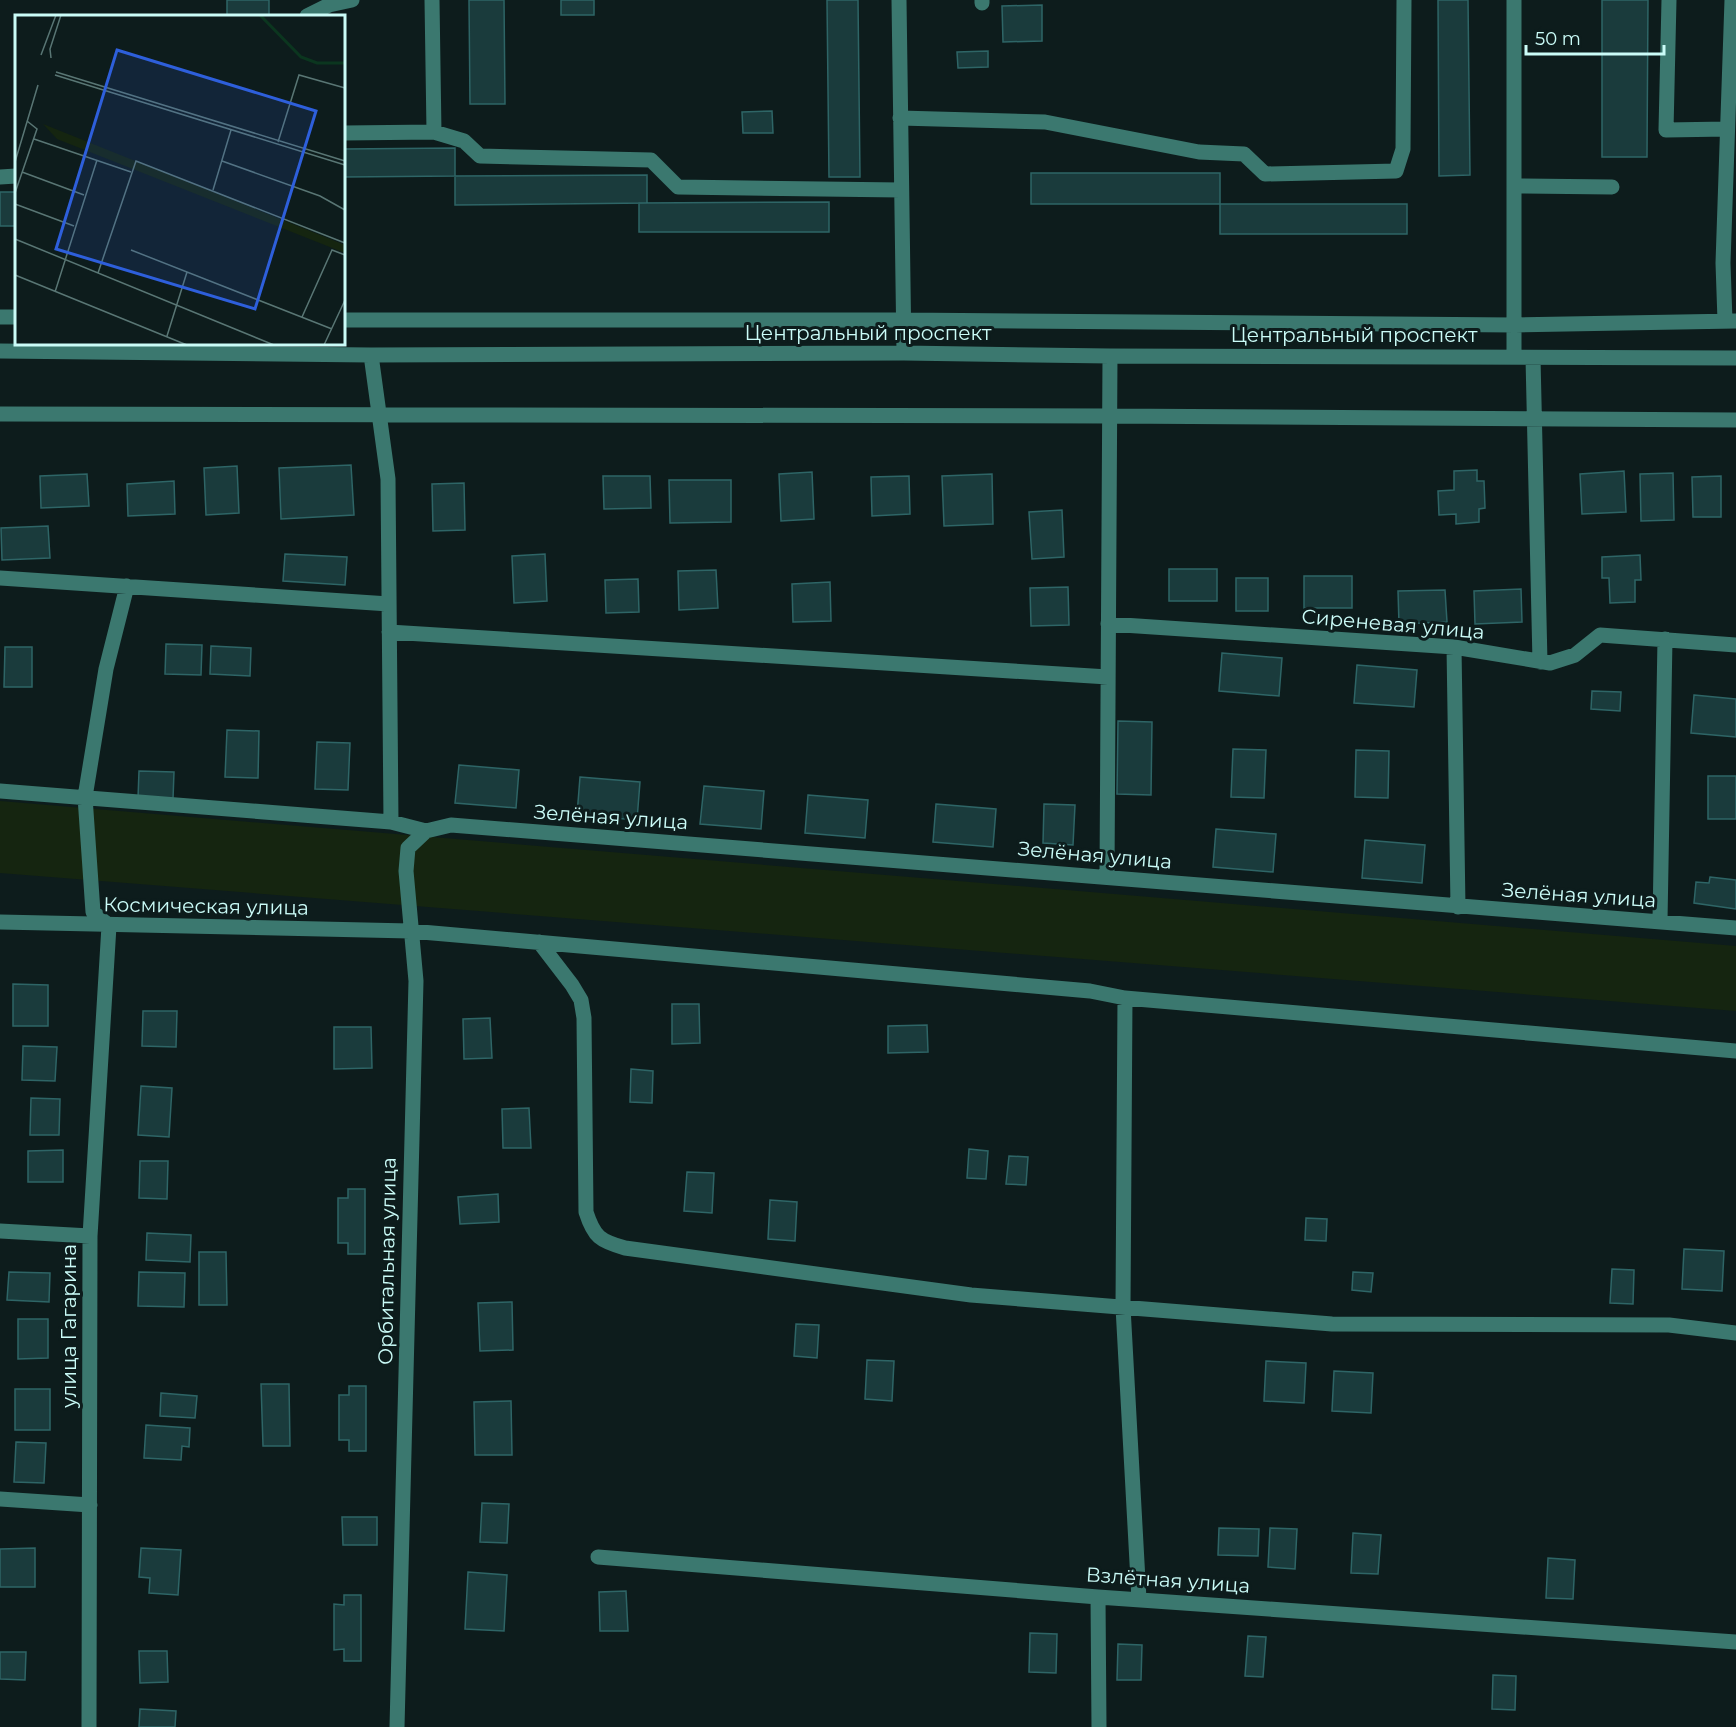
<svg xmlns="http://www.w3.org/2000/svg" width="1736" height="1727" font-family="Montserrat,sans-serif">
<rect width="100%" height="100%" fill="#0d1c1c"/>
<!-- green -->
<path fill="#152510" d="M0 801 1736 946V1011L0 873Z"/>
<!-- building -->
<path fill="#1a3b3c" stroke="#2e6566" stroke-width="1.5" d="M227 0H269V16H227Z
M469 0H504L505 104H470Z
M561 0H594V15H561Z
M827 0H858L860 177H829Z
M1438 0H1468L1470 175 1439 176Z
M1602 0H1648L1647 157H1602Z
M1042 5V41L1003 42 1002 6Z
M988 51V67L958 68 957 52Z
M772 111 773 133H743L742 112Z
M455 148V176L344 177V149Z
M1031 173H1220V204H1031Z
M647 175V203L455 205V176Z
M0 192H16V226H0Z
M829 202V232H639V203Z
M1220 204H1407V234H1220Z
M351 465 354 515 281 519 279 468Z
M237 466 239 513 206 515 204 468Z
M1477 470V481H1484L1485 508 1479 509V522L1456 524V514L1439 515 1438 491 1454 490V471Z
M1624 471 1626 512 1582 514 1580 474Z
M812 472 814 519 781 521 779 474Z
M1673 473 1674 520 1641 521 1640 474Z
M87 474 89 506 41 508 40 476Z
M992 474 993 524 944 526 942 476Z
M603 476H650L651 508 604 509Z
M909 476 910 514 872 516 871 477Z
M1721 476V517H1693L1692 477Z
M669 480H731V522L670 523Z
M174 481 175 514 128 516 127 484Z
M464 483 465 530 433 531 432 484Z
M1062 510 1064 557 1032 559 1029 512Z
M48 526 50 558 2 560 1 528Z
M285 554 347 557 345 585 283 581Z
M545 554 547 601 514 603 512 556Z
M1640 555 1641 580H1635V602L1610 603 1609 578H1602V557Z
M1169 569H1217V601H1169Z
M716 570 718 608 679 610 678 571Z
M1304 576H1352V608H1304Z
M1236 578H1268V611H1236Z
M638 579 639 612 606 613 605 580Z
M830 582 831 621 793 622 792 584Z
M1068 587 1069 625 1031 626 1030 588Z
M1521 589 1522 622 1475 624 1474 591Z
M1445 590 1447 622 1399 624 1398 591Z
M166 644 202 645 201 675 165 674Z
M211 646 251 648 250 676 210 674Z
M5 647H32V687H4Z
M1222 653 1282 658 1279 696 1219 691Z
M1357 665 1417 670 1414 707 1354 703Z
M1592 691 1621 692 1620 711 1591 709Z
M1694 695 1736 699V737L1691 733Z
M1118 721 1152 722 1151 795 1117 794Z
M227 730 259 731 258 778 225 777Z
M317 742 350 743 348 790 315 789Z
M1233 749 1266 750 1264 798 1231 797Z
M1356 750 1389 751 1388 798 1355 797Z
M459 765 519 770 516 808 455 803Z
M139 771 174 772 173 799 138 798Z
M1708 776H1736V819H1708Z
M580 777 640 782 637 820 577 815Z
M704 786 764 791 761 829 700 824Z
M808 795 868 800 865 838 805 833Z
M936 804 996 809 993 847 933 842Z
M1044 804 1075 805 1073 845 1043 843Z
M1216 829 1276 834 1273 872 1213 867Z
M1365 840 1425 845 1422 883 1362 878Z
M1710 877 1736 880V909L1694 903 1696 882 1709 883Z
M13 984 48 985V1026H13Z
M672 1004H699L700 1043 672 1044Z
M143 1011H177L176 1047 142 1046Z
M490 1018 492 1058 464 1059 463 1019Z
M927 1025 928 1052 888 1053V1026Z
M334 1027H371L372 1068 334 1069Z
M23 1046 57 1047 55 1081 22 1080Z
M631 1069 653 1071 652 1103 630 1102Z
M141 1086 172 1088 169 1137 138 1135Z
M31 1098 60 1099 59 1135H30Z
M529 1108 531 1148H503L502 1109Z
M969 1149 988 1151 986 1179 967 1178Z
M63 1150V1182H28V1151Z
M1009 1156 1028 1157 1026 1185 1006 1184Z
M140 1161H168L167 1199 139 1198Z
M687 1172 714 1173 712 1213 684 1211Z
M348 1189H365V1254H348V1243H338V1198H348Z
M498 1194 499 1222 460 1224 458 1197Z
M770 1200 797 1202 795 1241 768 1239Z
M1306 1218 1327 1219 1326 1241 1305 1240Z
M147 1233 191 1235 190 1262 146 1260Z
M1684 1249 1724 1251 1722 1291 1682 1289Z
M199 1252H226L227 1305H199Z
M1612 1269 1634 1270 1633 1304 1610 1303Z
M9 1272 50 1273 49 1302 7 1300Z
M139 1272 185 1273 184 1307 138 1306Z
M1353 1272 1373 1273 1371 1292 1352 1290Z
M512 1302 513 1350 480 1351 478 1303Z
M18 1319H48V1358L18 1359Z
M796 1324 819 1325 817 1358 794 1356Z
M867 1360 894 1361 892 1401 865 1399Z
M1266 1361 1306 1363 1304 1403 1264 1401Z
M1334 1371 1373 1373 1371 1413 1332 1411Z
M261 1384H289L290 1446H263Z
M349 1386H366V1451H349V1440H339V1395H349Z
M15 1389H50V1430H15Z
M161 1393 197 1396 195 1418 160 1416Z
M511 1401 512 1455H475L474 1402Z
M146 1425 190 1428 189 1447 182 1446 181 1460 144 1458Z
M16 1442 46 1443 44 1483 14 1482Z
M482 1503 509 1504 507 1543 480 1542Z
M342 1517H377V1545H343Z
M1219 1528 1259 1529 1258 1556 1218 1555Z
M1270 1528 1297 1529 1295 1569 1268 1567Z
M1353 1533 1381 1535 1378 1574 1351 1573Z
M35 1548V1587H0V1549Z
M141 1548 181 1550 178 1595 149 1593 150 1578 139 1577Z
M1548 1558 1575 1560 1573 1599 1546 1598Z
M468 1572 507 1575 504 1631 465 1629Z
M626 1591 628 1631H600L599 1592Z
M344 1595H361V1661H344V1649L334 1650V1604L344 1605Z
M1030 1633 1057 1634 1056 1673 1029 1672Z
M1248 1636 1266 1637 1263 1677 1245 1676Z
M1118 1644 1142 1645 1141 1680H1117Z
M139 1651H167L168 1682 140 1683Z
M0 1652H26L25 1680 0 1679Z
M1493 1675 1516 1676 1515 1710 1492 1709Z
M140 1709 176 1711 175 1727H139Z"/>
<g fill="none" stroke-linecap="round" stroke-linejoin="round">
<!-- minor -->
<path stroke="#3b786f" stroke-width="15" d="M432 0 434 132
M899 0 904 353
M1514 0V356
M1669 0 1666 130 1727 129
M982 3V0
M307 16 329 5 352 0
M900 118 1045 122 1199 152 1244 154 1265 174 1396 171 1403 149 1404 0
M344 133 434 132 464 141 480 156 651 160 678 187 901 190
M0 177 16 176
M1514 186 1612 187
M0 317H16
M344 320H904L1515 325 1736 321
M1725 321 1723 263 1732 0
M0 351 371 355 904 353 1110 356 1736 358
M1533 358 1540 662
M0 414 1109 416 1736 420
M0 578 389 604
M1108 624 1454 647 1550 663 1575 655 1600 635 1736 645
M389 632 1108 677
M1454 647 1458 907
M0 791 391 822 388 479 371 355
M391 822 426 831
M1107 877 1110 356
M1660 921 1665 639
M0 922 410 931 1090 991 1125 998 1736 1051
M539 942 572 985 581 1000 584 1018 586 1212C594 1237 600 1241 625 1248L971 1295 1332 1324 1669 1325 1736 1333
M1125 998 1123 1307 1139 1599
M0 1231 90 1236
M0 1499 90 1505
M598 1557 1098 1597 1736 1642
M1098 1597 1099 1727
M89 1727 90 1236 109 926 93 912 85 797 106 669 127 586
M397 1727 416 981 406 871 408 848 426 831 451 825 1736 928"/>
</g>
<g text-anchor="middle" stroke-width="6" stroke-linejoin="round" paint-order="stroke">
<!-- street labels -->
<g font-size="20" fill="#cbfcf8" stroke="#0d1c1c">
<text x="868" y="340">Центральный проспект</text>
<text x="1354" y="342">Центральный проспект</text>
<text transform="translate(1393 624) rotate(5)" y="7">Сиреневая улица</text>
<text transform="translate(611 817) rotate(4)" y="7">Зелёная улица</text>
<text transform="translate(1095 855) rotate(5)" y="7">Зелёная улица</text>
<text transform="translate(1579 895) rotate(4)" y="7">Зелёная улица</text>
<text transform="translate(206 906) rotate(1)" y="7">Космическая улица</text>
<text transform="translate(387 1261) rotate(-89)" y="7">Орбитальная улица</text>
<text transform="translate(69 1326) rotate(-90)" y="7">улица Гагарина</text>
<text transform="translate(1168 1580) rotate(4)" y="7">Взлётная улица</text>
</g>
</g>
<!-- overview -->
<g transform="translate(15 15)">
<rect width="330" height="330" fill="#0d1c1c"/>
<path d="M28 109 330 230V238L42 124Z" fill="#152510"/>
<path fill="none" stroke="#0b361f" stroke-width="3" d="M245 0 286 42 302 48H330"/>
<path fill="none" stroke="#597674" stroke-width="1.5" d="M26 40 41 0M36 43 35 34 46 0M41 57 330 146M40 60 330 150M19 124 116 157M263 127 284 60 330 73M207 146 305 181 330 195M0 147 23 70M7 157 69 180M198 175 216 115M0 178 22 114 12 106M0 189 59 211M0 224 259 330M116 235 317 314M83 258 121 146 330 228M0 260 172 330M40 277 82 145M287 302 317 235 330 240M152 321 172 257M309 330 330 285"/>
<path fill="#2e5fdb" fill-opacity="0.15" stroke="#2e5fdb" stroke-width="3" d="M102 35 301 96 240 294 41 234Z"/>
<rect width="330" height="330" fill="none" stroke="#cbfcf8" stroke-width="3"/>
</g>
<!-- scale -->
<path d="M1526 45v9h138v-9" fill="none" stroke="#cbfcf8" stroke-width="3"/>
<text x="1535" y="45" font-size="18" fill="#cbfcf8" stroke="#0d1c1c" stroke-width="4.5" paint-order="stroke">50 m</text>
</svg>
